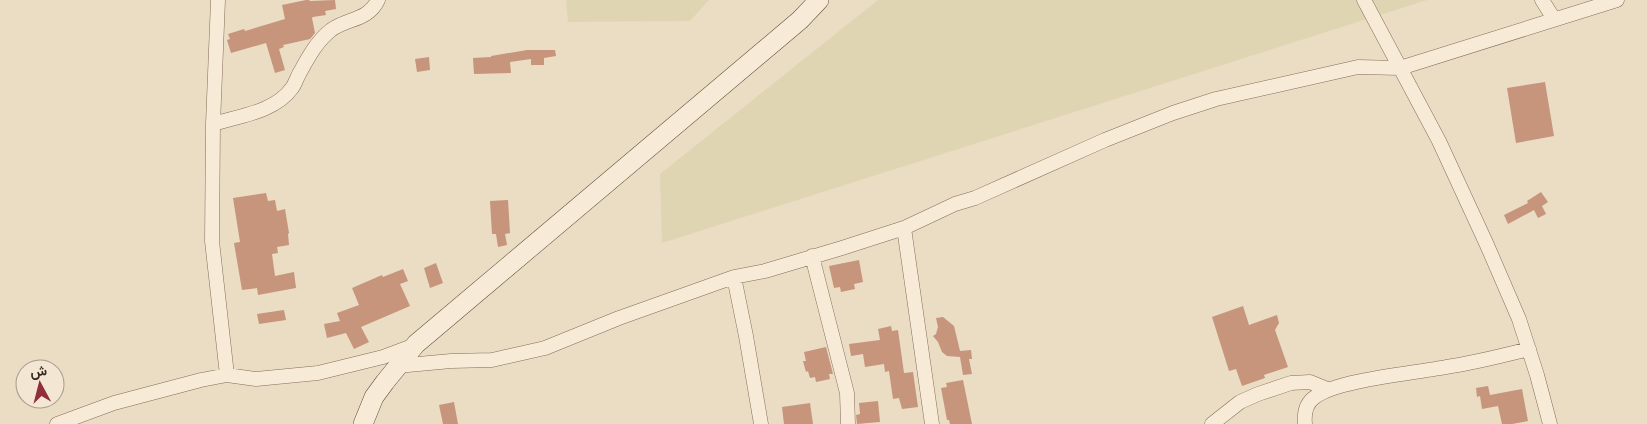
<svg xmlns="http://www.w3.org/2000/svg" width="1647" height="424" font-family="'PT Serif',Vazirmatn,serif">
<rect width="100%" height="100%" fill="#ebdcc4"/>
<!-- farmland -->
<path fill="#e0d5b2" d="M566 0H709L690 21 568 22Z
M878 0H1427L662 243 660 174Z"/>
<!-- building -->
<path fill="#c7947c" d="M306 0H309L310 1 335 0 336 9 325 11 326 15 313 17 312 18 315 33 310 39 283 45 284 47 279 49 285 70 275 73 266 43 231 53 227 40 230 39 228 34 244 29 245 31 285 19 282 5Z
M527 50H555L556 56 544 58V65H531V59L510 62 511 73 474 74 473 58 491 57V56Z
M429 57 430 70 417 72 415 59Z
M1545 82 1554 136 1516 143 1507 88Z
M1541 192 1548 202 1542 206 1546 214 1538 218 1534 210 1508 224 1504 215 1528 203 1527 201Z
M266 193 268 201 275 200 277 211 285 209 289 233 288 234 289 245 277 247 278 253 272 254 275 276 294 272 296 288 258 295 257 288 242 290 234 243 240 242 233 198Z
M508 200 510 233 505 234 507 245 498 247 496 234H492L490 201Z
M859 260 863 282 854 284 855 289 841 292 840 287 834 288 829 266Z
M436 263 443 283 430 288 424 268Z
M403 269 408 281 400 284 410 306 361 327 369 342 354 349 346 333 327 338 324 324 340 321 337 313 359 305 352 288 382 275 383 277Z
M1243 306 1249 325 1277 315 1279 323 1275 330 1288 367 1264 375 1265 378 1242 386 1236 369 1229 371 1212 317Z
M284 310 286 320 259 324 257 314Z
M943 317 954 326 960 351 971 350 972 359H969L972 374 963 375 960 357 947 356 942 352 938 342 933 336 936 334 938 327 936 318Z
M891 326 892 331 898 330 904 373 913 372 918 407 902 409 899 398 893 399 889 371 885 372 884 364 865 367 863 354 851 356 849 344 880 340 878 329Z
M826 347 833 374H829L830 379 816 382 815 377 810 378 808 371 806 372 803 361H806L804 352Z
M963 380 972 424H950L949 420H947L941 388 947 387 946 383Z
M1488 386 1490 395 1522 389 1528 421 1512 424H1502L1498 406 1482 409 1480 396 1477 397 1476 388Z
M878 401 880 422 857 424 856 415 860 414 859 403Z
M454 402 458 424H443L439 405Z
M810 403 813 424H784L782 407Z"/>
<g fill="none" stroke-linecap="round" stroke-linejoin="round">
<defs>
<path id="street" d="M218 0 213 124 212 241 227 375
M1364 0 1439 141 1487 245 1519 319 1537 375 1550 424
M1542 0 1554 19
M213 124C239 116 275 112 292 88 295 84 297 78 299 74 308 58 316 42 331 30 347 18 368 21 378 0
M904 228 932 424
M812 256 847 393 848 424
M734 277 746 336 761 424
M397 366 451 361 492 360 545 348 619 318 734 277 765 271 842 248 904 228 955 204 975 198 1105 140 1173 113 1216 99 1358 67 1400 68 1617 0
M57 424 114 403 201 380 227 375 256 379 318 373 383 357 415 345
M1212 424 1240 402 1258 394 1291 383 1310 382 1327 389
M1305 424C1304 414 1306 403 1315 397 1337 380 1416 373 1446 367 1474 363 1501 356 1529 349"/>
<path id="secondary" d="M363 424 374 397 385 382 416 344 800 20 819 0"/>
</defs>
<!-- street casing -->
<use href="#street" stroke="#856d5b" stroke-width="15"/>
<!-- secondary casing -->
<use href="#secondary" stroke="#664f3f" stroke-width="20"/>
<!-- street -->
<use href="#street" stroke="#f7ead6" stroke-width="14"/>
<!-- secondary -->
<use href="#secondary" stroke="#f7ead6" stroke-width="19"/>
</g>
<!-- north arrow -->
<g transform="translate(40 384) rotate(353)"><circle r="24" fill="#f3e7d3" stroke="#a79a8b"/>
<path d="M0-4L9 19L0 12L-9 19Z" fill="#902f39"/>
<text y="-8" font-size="14" font-weight="bold" text-anchor="middle" fill="#35271f">ش</text>
</g>
</svg>
